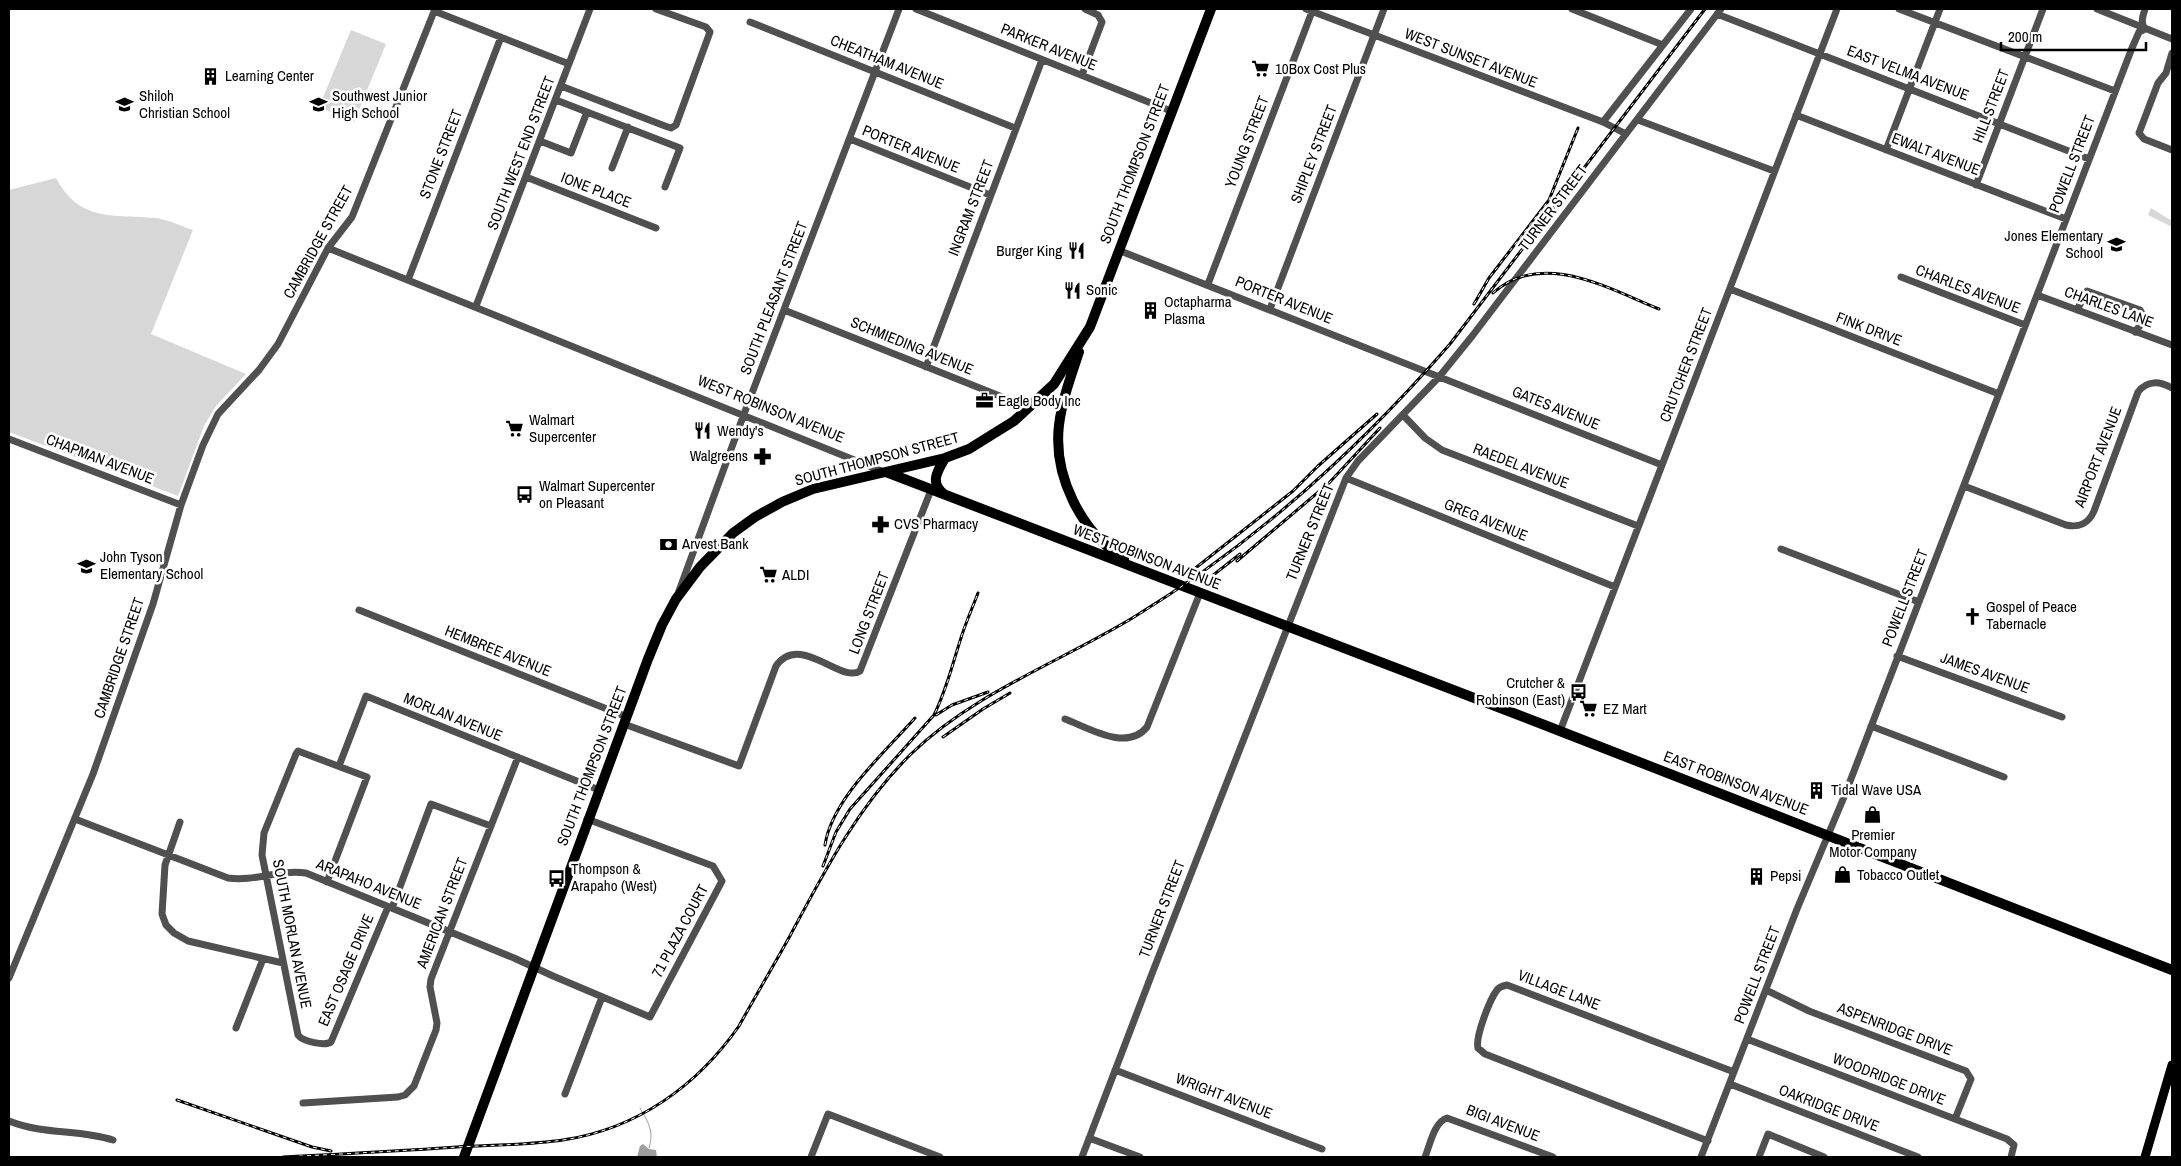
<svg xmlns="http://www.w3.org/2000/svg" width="2181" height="1166" font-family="'Archivo Narrow',sans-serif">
<rect width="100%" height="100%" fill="#fff"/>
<!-- green -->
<path fill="#d7d7d7" d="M351 30 386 44 354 122 319 107Z
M56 178C80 223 114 214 156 218 169 220 181 226 193 230L151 334 246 374 216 406 204 426 178 496 9 432V190Z
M2151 208 2172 221V227L2148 215Z"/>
<!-- water -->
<path fill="#9e9e9e" d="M643 1144 649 1149 656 1150 657 1157H637L640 1146Z"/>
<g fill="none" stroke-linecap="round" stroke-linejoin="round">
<!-- stream -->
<path stroke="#9e9e9e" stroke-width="1" d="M640 1108 642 1112
M644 1115C651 1127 653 1135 649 1148"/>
<!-- minor -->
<path stroke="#505050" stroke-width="7" d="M916 9 1171 111
M1306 9 1603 122 1626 134
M1572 9 1663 45
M1899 9 2115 91
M2097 9 2172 39
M434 11 569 64
M1717 14 2089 159
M750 22 1015 128
M2145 29C2140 22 2143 16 2145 9
M2172 53 2166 73 2158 83 2139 133 2144 139 2172 150
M1082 75 1102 22 1098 15 1085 9
M561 86 665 126 671 128 676 125 710 32 706 27 656 9
M556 100 680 148 665 187
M1796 115 2066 219
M1638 120 1774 171
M1603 122 1691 9
M850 139 990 195
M540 141 571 153 587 112
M1886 150 1940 9
M612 168 628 127
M526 177 656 228
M1976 185 2043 9
M328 248 884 472
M1118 250 1662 465
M1901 277 2025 325
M408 280 501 37
M1208 284 1313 9
M1730 289 1999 394
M2037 295 2172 345
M476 306 590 9
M1270 309 1384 9
M784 310 1030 408
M2077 310 2087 291 2140 310 2145 319 2135 332
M926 367 1042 60
M1403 415 1425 438 1442 450 1638 526
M9 439 181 505
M1346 478 1615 587
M1964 486 2066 525C2079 528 2089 523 2094 511L2138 392C2147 380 2160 381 2172 388
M1781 549 1919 602
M679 591 744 414 899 9
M359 610 627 717
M1897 656 2062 717
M1065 719C1089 728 1127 752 1147 727L1200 593
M624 724 739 766 776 666C800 632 841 684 860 671L931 490
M1871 726 2004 777
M1560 731 1837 9
M339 766 366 696 599 790
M75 819 228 878C255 882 279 869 306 873L514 958 553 976 650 1017 722 881 713 866 587 819
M180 822 165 865 162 914 166 925 174 933 188 941 283 963
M327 882 367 777 298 751 296 754 264 833 262 855 298 1035C303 1042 325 1046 331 1042L388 907
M392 908 431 804 491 826
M9 978 93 774 153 604 181 505 203 445 218 414 259 370 278 344 328 248 352 217 435 9
M1766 990 1809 1011 1966 1071 1971 1079 1955 1119
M236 1028 263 959
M1747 1039 2007 1139 2014 1145 2011 1157
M1115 1070 1322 1149
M1730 1084 1918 1157
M565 1094 602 997
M303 1103 398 1097 405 1095 414 1086 436 1030 437 1023 430 987 431 979 518 757
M9 1121C44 1135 78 1129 113 1140
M1089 1138 1140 1157
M1708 1141 1485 1054 1478 1048C1475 1037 1490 999 1497 990 1499 987 1502 986 1507 985L1734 1072
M811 1157 828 1114 940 1157
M1082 1157 1153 971 1346 478 1358 461 1439 377 1473 335 1721 9
M1425 1157C1430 1145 1434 1122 1447 1118L1553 1157
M1701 1157 1797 909 1844 797 2132 48 2139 32 2145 29
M1759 1157 1768 1134 1824 1157"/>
<!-- major -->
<path stroke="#000" stroke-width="9" d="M2145 1157 2172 1065"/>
<!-- highway -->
<path stroke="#000" stroke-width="10" d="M1079 352C1071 376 1062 400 1059 425 1053 476 1081 532 1124 559
M886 472 1547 726 2172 970
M944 494C929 483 938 470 945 458
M464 1157 648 659 662 625 676 599 700 567 733 533 755 517 782 502 813 489 945 458 969 449 1014 421 1054 384 1090 327 1211 9"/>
<defs>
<path id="rail" d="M1493 293C1542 249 1609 289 1659 309
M1474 304 1489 278 1549 200 1578 128
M1237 561 1329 483 1380 428
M1193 570 1293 491 1318 466 1377 414
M1212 576 1240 554
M936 715 952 705 988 692
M943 737 983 709 1010 693
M825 845C832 799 884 753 915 718
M823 866 836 832 850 809 934 715C946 691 952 666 960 641 965 624 972 609 978 593
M177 1100 312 1147 331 1151
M283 1157C341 1154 399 1151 457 1147 492 1145 528 1145 563 1140 637 1129 697 1086 739 1026 756 995 774 965 791 934 825 870 859 805 911 754 974 693 1060 662 1134 617 1254 544 1358 450 1450 344L1705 9"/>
</defs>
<!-- rail casing -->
<use href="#rail" stroke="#000" stroke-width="3"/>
<!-- rail -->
<use href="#rail" stroke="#fff" stroke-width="1" stroke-dasharray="4" stroke-linecap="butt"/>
</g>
<!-- icons -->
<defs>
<symbol id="supermarket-bare" viewBox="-9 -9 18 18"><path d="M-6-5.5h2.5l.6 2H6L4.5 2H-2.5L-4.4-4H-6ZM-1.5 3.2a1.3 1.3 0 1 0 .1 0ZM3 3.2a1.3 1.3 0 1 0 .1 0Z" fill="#000" stroke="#fff" stroke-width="2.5" paint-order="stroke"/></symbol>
<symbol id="building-bare" viewBox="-9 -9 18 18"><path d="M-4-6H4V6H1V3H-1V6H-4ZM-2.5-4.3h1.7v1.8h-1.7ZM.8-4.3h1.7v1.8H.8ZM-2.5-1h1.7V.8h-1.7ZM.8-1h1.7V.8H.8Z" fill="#000" stroke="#fff" stroke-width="2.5" paint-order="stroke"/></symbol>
<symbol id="school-bare" viewBox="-9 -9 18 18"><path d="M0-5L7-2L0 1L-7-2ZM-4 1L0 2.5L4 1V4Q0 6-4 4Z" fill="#000" stroke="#fff" stroke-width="2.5" paint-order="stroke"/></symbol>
<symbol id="restaurant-bare" viewBox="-9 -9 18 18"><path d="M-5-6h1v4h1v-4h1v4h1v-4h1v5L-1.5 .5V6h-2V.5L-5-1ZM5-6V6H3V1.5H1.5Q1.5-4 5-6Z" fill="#000" stroke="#fff" stroke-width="2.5" paint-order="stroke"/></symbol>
<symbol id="office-bare" viewBox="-9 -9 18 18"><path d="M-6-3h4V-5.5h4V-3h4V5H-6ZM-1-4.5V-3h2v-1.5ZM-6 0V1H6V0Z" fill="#000" stroke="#fff" stroke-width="2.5" paint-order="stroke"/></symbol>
<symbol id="pharmacy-bare" viewBox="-9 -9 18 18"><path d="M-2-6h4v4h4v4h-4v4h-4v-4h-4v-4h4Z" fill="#000" stroke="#fff" stroke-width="2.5" paint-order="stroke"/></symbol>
<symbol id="bus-bare" viewBox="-9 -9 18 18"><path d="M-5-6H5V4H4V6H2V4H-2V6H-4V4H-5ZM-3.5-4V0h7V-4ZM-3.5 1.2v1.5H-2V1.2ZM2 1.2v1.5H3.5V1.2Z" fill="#000" stroke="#fff" stroke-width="2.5" paint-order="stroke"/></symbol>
<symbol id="bank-bare" viewBox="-9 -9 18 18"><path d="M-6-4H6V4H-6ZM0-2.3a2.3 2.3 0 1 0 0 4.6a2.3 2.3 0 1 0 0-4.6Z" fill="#000" stroke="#fff" stroke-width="2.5" paint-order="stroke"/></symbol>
<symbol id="church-bare" viewBox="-9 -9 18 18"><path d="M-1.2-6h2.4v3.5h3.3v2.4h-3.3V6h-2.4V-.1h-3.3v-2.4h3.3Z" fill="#000" stroke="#fff" stroke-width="2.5" paint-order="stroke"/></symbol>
<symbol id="shop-bare" viewBox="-9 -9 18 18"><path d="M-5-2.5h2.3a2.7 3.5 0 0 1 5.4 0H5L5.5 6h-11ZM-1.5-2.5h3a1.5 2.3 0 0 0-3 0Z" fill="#000" stroke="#fff" stroke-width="2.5" paint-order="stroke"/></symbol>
</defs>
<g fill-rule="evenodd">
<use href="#supermarket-bare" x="1248" y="56" width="25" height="25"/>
<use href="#building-bare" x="198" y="64" width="25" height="25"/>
<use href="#school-bare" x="112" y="92" width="25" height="25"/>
<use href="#school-bare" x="306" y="92" width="25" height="25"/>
<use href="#school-bare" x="2104" y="232" width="25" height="25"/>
<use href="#restaurant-bare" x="1064" y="238" width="25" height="25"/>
<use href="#restaurant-bare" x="1060" y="278" width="25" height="25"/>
<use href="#building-bare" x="1138" y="298" width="25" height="25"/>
<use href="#office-bare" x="972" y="388" width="25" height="25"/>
<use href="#supermarket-bare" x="502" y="416" width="25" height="25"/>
<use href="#restaurant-bare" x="690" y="418" width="25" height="25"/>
<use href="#pharmacy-bare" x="750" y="444" width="25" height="25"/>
<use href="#bus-bare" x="512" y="482" width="25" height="25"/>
<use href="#pharmacy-bare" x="868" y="512" width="25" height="25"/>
<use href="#bank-bare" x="656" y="532" width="25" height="25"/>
<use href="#school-bare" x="74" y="554" width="25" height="25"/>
<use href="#supermarket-bare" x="756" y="562" width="25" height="25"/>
<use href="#church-bare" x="1960" y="604" width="25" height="25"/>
<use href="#bus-bare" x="1566" y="680" width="25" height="25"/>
<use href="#supermarket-bare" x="1576" y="696" width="25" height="25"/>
<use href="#building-bare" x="1804" y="778" width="25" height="25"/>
<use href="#shop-bare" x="1860" y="802" width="25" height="25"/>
<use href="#shop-bare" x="1830" y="862" width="25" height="25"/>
<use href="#building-bare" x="1744" y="864" width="25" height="25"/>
<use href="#bus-bare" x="544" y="866" width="25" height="25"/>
</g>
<g text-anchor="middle" stroke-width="5" stroke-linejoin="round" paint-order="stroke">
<!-- street labels -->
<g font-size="15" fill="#000" stroke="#fff">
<text transform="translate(1049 47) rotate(22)" y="5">PARKER AVENUE</text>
<text transform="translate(1471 58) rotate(21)" y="5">WEST SUNSET AVENUE</text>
<text transform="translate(887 62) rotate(22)" y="5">CHEATHAM AVENUE</text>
<text transform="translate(1908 73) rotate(21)" y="5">EAST VELMA AVENUE</text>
<text transform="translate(1991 106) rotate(-69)" y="5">HILL STREET</text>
<text transform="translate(1247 142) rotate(-69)" y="5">YOUNG STREET</text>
<text transform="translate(911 149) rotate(22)" y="5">PORTER AVENUE</text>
<text transform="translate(521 153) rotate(-69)" y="5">SOUTH WEST END STREET</text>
<text transform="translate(441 154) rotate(-69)" y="5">STONE STREET</text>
<text transform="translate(1314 154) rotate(-69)" y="5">SHIPLEY STREET</text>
<text transform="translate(1936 154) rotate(21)" y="5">EWALT AVENUE</text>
<text transform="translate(1135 164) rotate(-69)" y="5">SOUTH THOMPSON STREET</text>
<text transform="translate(2072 164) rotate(-69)" y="5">POWELL STREET</text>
<text transform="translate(596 190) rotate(21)" y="5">IONE PLACE</text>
<text transform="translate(971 208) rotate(-69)" y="5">INGRAM STREET</text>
<text transform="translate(1553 208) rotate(-53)" y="5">TURNER STREET</text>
<text transform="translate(318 242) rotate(-61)" y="5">CAMBRIDGE STREET</text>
<text transform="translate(1968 289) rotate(21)" y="5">CHARLES AVENUE</text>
<text transform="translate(774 298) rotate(-69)" y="5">SOUTH PLEASANT STREET</text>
<text transform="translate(1284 300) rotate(22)" y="5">PORTER AVENUE</text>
<text transform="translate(2109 307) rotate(20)" y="5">CHARLES LANE</text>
<text transform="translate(1869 329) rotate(21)" y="5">FINK DRIVE</text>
<text transform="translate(912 346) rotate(22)" y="5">SCHMIEDING AVENUE</text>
<text transform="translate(1686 365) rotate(-69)" y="5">CRUTCHER STREET</text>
<text transform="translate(1556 408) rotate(22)" y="5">GATES AVENUE</text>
<text transform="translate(771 409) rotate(22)" y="5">WEST ROBINSON AVENUE</text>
<text transform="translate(2098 457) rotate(-69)" y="5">AIRPORT AVENUE</text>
<text transform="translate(100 459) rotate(21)" y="5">CHAPMAN AVENUE</text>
<text transform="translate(877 459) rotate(-15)" y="5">SOUTH THOMPSON STREET</text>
<text transform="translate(1521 466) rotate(21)" y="5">RAEDEL AVENUE</text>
<text transform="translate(1486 520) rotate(22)" y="5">GREG AVENUE</text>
<text transform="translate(1310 532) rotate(-68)" y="5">TURNER STREET</text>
<text transform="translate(1147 557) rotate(21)" y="5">WEST ROBINSON AVENUE</text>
<text transform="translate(1905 598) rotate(-69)" y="5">POWELL STREET</text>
<text transform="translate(869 613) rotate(-69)" y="5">LONG STREET</text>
<text transform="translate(498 651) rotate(22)" y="5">HEMBREE AVENUE</text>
<text transform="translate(119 658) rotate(-71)" y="5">CAMBRIDGE STREET</text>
<text transform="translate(1985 673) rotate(20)" y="5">JAMES AVENUE</text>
<text transform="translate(453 717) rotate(22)" y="5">MORLAN AVENUE</text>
<text transform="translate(592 766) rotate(-69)" y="5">SOUTH THOMPSON STREET</text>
<text transform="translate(1736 783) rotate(21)" y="5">EAST ROBINSON AVENUE</text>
<text transform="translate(369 884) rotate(22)" y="5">ARAPAHO AVENUE</text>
<text transform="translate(1162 909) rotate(-69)" y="5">TURNER STREET</text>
<text transform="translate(442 913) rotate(-69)" y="5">AMERICAN STREET</text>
<text transform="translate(680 931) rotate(-62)" y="5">71 PLAZA COURT</text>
<text transform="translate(292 934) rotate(79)" y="5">SOUTH MORLAN AVENUE</text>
<text transform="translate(346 970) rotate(-67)" y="5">EAST OSAGE DRIVE</text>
<text transform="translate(1757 975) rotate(-69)" y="5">POWELL STREET</text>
<text transform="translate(1559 990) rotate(21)" y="5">VILLAGE LANE</text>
<text transform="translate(1895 1029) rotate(21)" y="5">ASPENRIDGE DRIVE</text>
<text transform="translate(1889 1079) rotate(21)" y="5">WOODRIDGE DRIVE</text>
<text transform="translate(1224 1096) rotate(21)" y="5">WRIGHT AVENUE</text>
<text transform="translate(1829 1108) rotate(21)" y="5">OAKRIDGE DRIVE</text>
<text transform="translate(1503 1123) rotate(21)" y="5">BIGI AVENUE</text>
</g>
<!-- poi labels -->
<g font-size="15" fill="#000" stroke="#fff" text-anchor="start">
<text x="1275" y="74">10Box Cost Plus</text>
<text x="225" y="81">Learning Center</text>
<text x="139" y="101">Shiloh<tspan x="139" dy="17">Christian School</tspan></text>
<text x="332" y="101">Southwest Junior<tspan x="332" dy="17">High School</tspan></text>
<text x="2103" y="241" text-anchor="end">Jones Elementary<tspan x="2103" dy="17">School</tspan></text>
<text x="1062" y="256" text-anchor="end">Burger King</text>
<text x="1086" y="295">Sonic</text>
<text x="1164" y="307">Octapharma<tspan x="1164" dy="17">Plasma</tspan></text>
<text x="998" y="406">Eagle Body Inc</text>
<text x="529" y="425">Walmart<tspan x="529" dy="17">Supercenter</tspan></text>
<text x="717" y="436">Wendy's</text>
<text x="748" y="461" text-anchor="end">Walgreens</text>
<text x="539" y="491">Walmart Supercenter<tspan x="539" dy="17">on Pleasant</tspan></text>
<text x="894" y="529">CVS Pharmacy</text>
<text x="682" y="549">Arvest Bank</text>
<text x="100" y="562">John Tyson<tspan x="100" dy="17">Elementary School</tspan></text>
<text x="782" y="580">ALDI</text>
<text x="1986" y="612">Gospel of Peace<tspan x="1986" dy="17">Tabernacle</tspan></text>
<text x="1565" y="688" text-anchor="end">Crutcher &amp;<tspan x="1565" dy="17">Robinson (East)</tspan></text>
<text x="1603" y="714">EZ Mart</text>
<text x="1831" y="795">Tidal Wave USA</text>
<text x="1873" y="840" text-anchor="middle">Premier<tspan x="1873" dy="17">Motor Company</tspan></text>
<text x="571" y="874">Thompson &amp;<tspan x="571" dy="17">Arapaho (West)</tspan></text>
<text x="1857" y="880">Tobacco Outlet</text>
<text x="1770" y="881">Pepsi</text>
</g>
</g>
<!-- border -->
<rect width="2181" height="1166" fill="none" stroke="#000000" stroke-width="20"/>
<!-- scale -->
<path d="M2001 42v8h145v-8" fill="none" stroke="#000000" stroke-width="2.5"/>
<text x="2008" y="42" font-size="15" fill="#000000" stroke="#ffffff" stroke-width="4" paint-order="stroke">200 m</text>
</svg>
